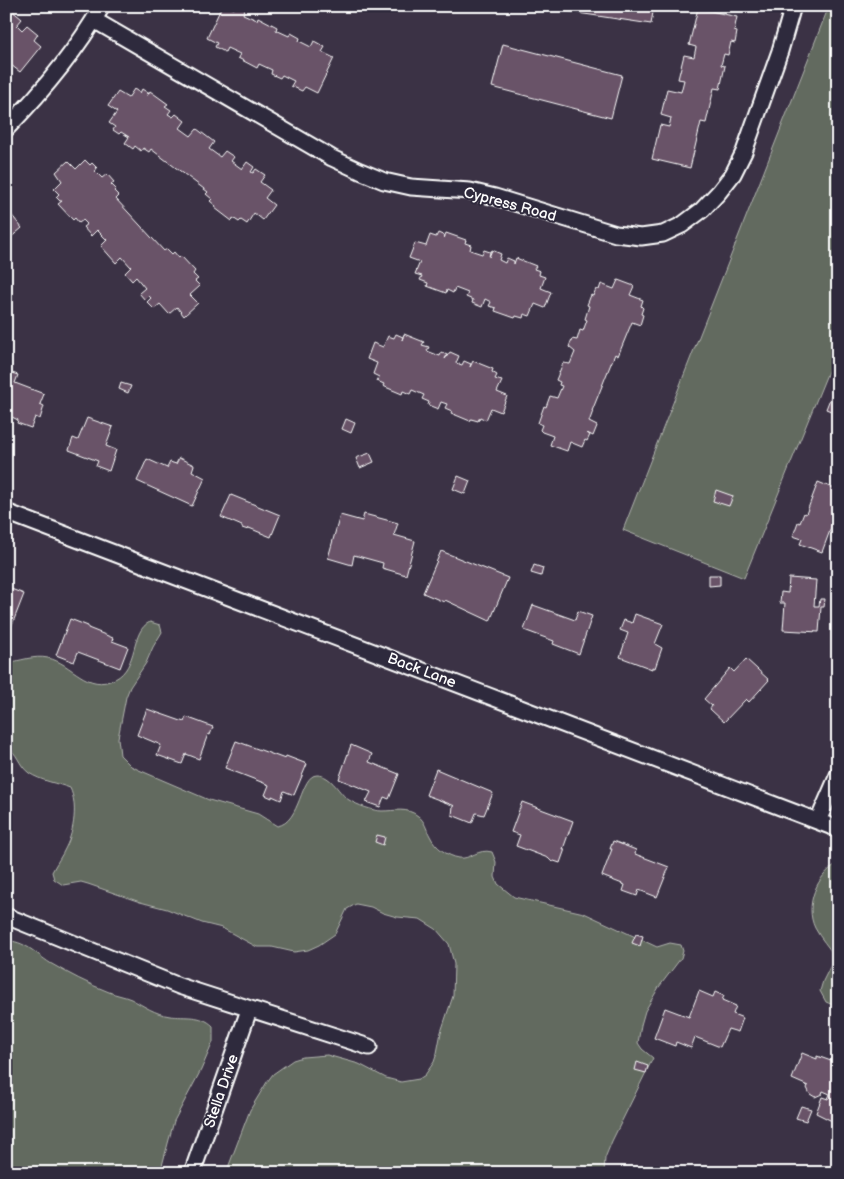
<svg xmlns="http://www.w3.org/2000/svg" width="844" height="1179" font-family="'Balsamiq Sans',sans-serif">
<rect width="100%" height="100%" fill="#3b3245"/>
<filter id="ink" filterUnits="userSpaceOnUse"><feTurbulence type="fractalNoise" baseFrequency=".02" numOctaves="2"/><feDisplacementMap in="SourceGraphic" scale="10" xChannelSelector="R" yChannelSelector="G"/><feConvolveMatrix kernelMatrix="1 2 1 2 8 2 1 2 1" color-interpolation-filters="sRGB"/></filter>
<g filter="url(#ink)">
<!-- green -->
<path fill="#626a5e" stroke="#b0b4ae" d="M829 6H838V347L744 578 623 530Z
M150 622 160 625 162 632 153 647 146 663 130 687 126 697 118 738 120 755 131 766 139 770 209 800 258 814 277 826C301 823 300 775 317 775 332 775 339 794 349 800 357 805 373 811 382 811 395 811 407 807 418 816 425 821 426 829 430 836 435 847 447 856 459 858 470 860 478 848 492 852L496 862 495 877 498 884 514 897 584 913 657 947 670 943 681 945 683 951 681 958 659 987 645 1011 641 1025 638 1043 642 1049 653 1058 612 1141 605 1158 604 1173H226L250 1110 267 1082 273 1074 293 1060 303 1057 327 1055 359 1064 386 1078 401 1082 419 1079 425 1075 434 1062 437 1053 441 1032 453 996 454 964 449 944 436 929 420 919 397 917 383 913 371 907 356 904 347 909 335 934 319 945 308 950 294 952 272 947H257L222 928 202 923 167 909 140 902 88 884 81 882 63 885 54 879 52 872C56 864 62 856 66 847 74 831 78 805 70 788 57 783 41 781 29 773 18 765 18 752 6 747V663C20 661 34 655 48 658 72 663 87 693 115 679 139 667 130 631 150 622Z
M838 863V1007L826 1002 820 991 823 981 835 957C829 947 820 938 815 928 804 905 817 875 838 863Z
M6 941C24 940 36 954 50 963 69 974 88 984 109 992 116 995 124 996 131 999 144 1006 155 1014 170 1016 185 1018 201 1014 213 1026V1042L201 1070 174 1121 160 1173H6Z"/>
<!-- building -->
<path fill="#695367" stroke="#fff" d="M222 6H228L234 9 235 6H239L245 9 243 14 257 20 258 17 277 27 276 30 289 36 291 33 300 38 299 41 311 47 314 41 325 47 322 52 334 58 317 93 305 87 302 91 291 86 294 81 282 75 280 78 271 74 272 70 259 64 257 68 238 58 240 54 227 48 225 52 215 47 217 43 207 38Z
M531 6H654L651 24Z
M698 8 737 17 734 31 737 32 735 43 731 42 728 55 724 54 721 65 725 66 720 89 714 88 706 123 701 122 690 168 652 159 660 125 669 127 671 118 661 115 667 89 681 92 684 80 678 79 684 55 694 57 696 47 689 45Z
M10 9 22 19 17 25 22 30 27 25 38 34 34 40 41 46 20 72 11 65 7 70 6 69V13Z
M503 44 622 75 611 118 492 87Z
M134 89 140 93 142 89 148 93 147 96 150 91 168 104 165 106 171 110 168 114 173 117 176 114 185 121 180 128 191 136 197 129 214 142 209 149 220 157 225 151 234 157 231 161 242 169 247 162 254 167 251 172 253 173 256 169 265 175 260 182 271 190 265 198 274 205 263 220 254 213 247 224 241 220 239 222 233 218 232 221 215 208 216 206 210 201 212 199 206 194 208 192 151 149 149 152 143 148 141 151 135 146 133 149 125 143 129 137 121 132 119 134 113 130 115 127 109 123 117 112 108 106 118 92 128 98Z
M85 160 90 165 92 163 97 168 95 171 102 178 107 174 114 182 111 184 116 189 114 191 119 196 116 199 164 251 167 249 172 254 174 252 179 258 181 256 195 271 193 274 198 279 195 281 200 286 190 295 198 303 184 316 177 307 169 314 160 304 154 309 147 302 151 298 149 296 145 300 139 293 145 288 136 277 132 281 125 273 131 267 122 257 116 263 101 246 107 240 97 230 91 236 83 227 87 224 83 220 79 223 75 218 73 220 58 204 62 201H60L56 197 59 194 54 189 62 181 56 172 68 161 76 169Z
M6 208 22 228 9 239 6 236Z
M438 233 445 236 444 238 446 233 466 240 465 243 471 245 470 250 482 254 484 250 490 252 489 257 492 250 501 254 499 260 505 263 507 258 514 261V264L516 258 536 266 534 269 540 271 539 275 545 277 541 288 551 292 545 308 535 304 530 316 524 314 523 318 516 316 515 318 495 311 496 308 489 306 491 302 485 299 482 307 472 303 473 300 466 297 468 293 455 288 453 293 447 290 446 293 427 286 428 283 420 280 422 276 415 274 420 262 409 258 415 243 426 246 430 235 436 237Z
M618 280 634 286 630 295 643 300 641 306 643 308 641 314 643 315 640 325 632 322 618 356 615 354 610 366 592 411H593L589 422 597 426 593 436 587 433 590 435 587 441 585 440 582 447 570 442 567 451 550 445 553 436 542 432 540 430 542 425 538 423 544 406 546 407 550 396 557 398 562 386 559 385 560 382 556 380 563 363 570 364 575 352 569 347 572 339 577 340 580 330 583 331 587 320 585 319 589 306 587 305 591 295 593 296 596 289 599 290 601 284 614 289Z
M396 334 403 337 402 340 404 334 424 342 422 345 429 347 427 351 440 356 441 352 447 355 445 359 450 352 459 356 456 363 462 365 464 361 471 364 470 367 473 361 493 369 492 372 497 375 495 379 502 381 497 392 507 396 501 412 491 408 486 420 480 417 478 421 471 419 470 421 451 413 452 411 445 408 447 404 441 402 438 409 428 405 429 402 422 399 424 395 412 390 410 394 403 391 402 394 383 386 384 384 377 381 379 377 373 374 377 363 367 359 373 343 383 347 388 336 394 338Z
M6 371 18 375 15 383 44 394 40 404 44 406 40 419 35 417 31 428 17 423 18 420 12 417 10 422 6 421Z
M121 383 131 386 128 393 119 389Z
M833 391 838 393V427L832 425 836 413 826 409Z
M87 418 113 427 106 446 116 450 109 471 96 466 98 461 69 450 73 438 78 440Z
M346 419 355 423 351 433 342 429Z
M370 453 374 462 360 468 356 458Z
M179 458 194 465 192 471 205 478 192 506 137 481 147 459 167 468 170 462 176 464Z
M458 476 470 481 465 494 453 489Z
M818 482 838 490V509L822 552 800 544 802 539 793 536 798 522 800 523 804 513 806 514Z
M716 490 733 496 729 506 713 501Z
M231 495 280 515 271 537 249 528 248 530 242 528V526L221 517Z
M364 514 398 523 394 535 415 541 406 575 382 568 383 563 354 555 352 565 328 558 340 515 362 521Z
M441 551 508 578 490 621 445 600 444 602 423 593Z
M534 565 543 568 541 576 531 573Z
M709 575H720V585L709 586Z
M789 578 816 580 814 606H819L820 599H825L824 607H821L819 632 783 630 785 603H780L781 592 788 593Z
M6 587 24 594 6 640Z
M533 605 575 620 578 611 592 616 579 654 553 644 554 641 524 630Z
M635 614 663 624 655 644 662 648 655 668 652 667V669L620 657 628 633 620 630 624 620 632 623Z
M70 619 88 626V628L113 638 112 641 128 647 120 668 78 652 74 662 56 655Z
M746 659 769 680 749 702 746 699 724 722 710 709 712 706 704 699 730 668 734 672Z
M147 709 184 722 186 717 213 727 210 735 208 734 199 759 186 754 182 764 157 755 161 745 137 735Z
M236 741 285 759 286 756 307 764 294 795 284 791 281 800 272 796V798L265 795 269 785 225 768Z
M351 745 372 754 369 762 399 774 389 799 384 797 380 807 366 802 371 792 339 779Z
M436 769 493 793 484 815 476 813 472 823 452 815 453 806H455L426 795Z
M522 802 573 821 563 849H565L560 863 554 861 552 862 548 858 516 846 520 835 511 832Z
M377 835 385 837 383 845 375 842Z
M613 841 636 850 635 854 669 867 657 897 639 890 637 896 623 891 625 885 602 876 612 849H610Z
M636 934 643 936 640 946 632 943Z
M699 991 713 997 715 992 724 996 722 1000 736 1006 733 1014 743 1018 738 1032 728 1029 720 1047 695 1037 691 1048 676 1042 675 1046 654 1038 665 1008 689 1017Z
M802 1053 817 1059V1056L831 1061 832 1057 838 1059V1133L833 1131 836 1123 816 1113 822 1097 828 1099 830 1094 823 1091 822 1094 815 1097 810 1094 807 1088 808 1086 792 1079Z
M637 1062 648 1066 646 1073 635 1070Z
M801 1106 811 1109 806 1121 796 1118Z"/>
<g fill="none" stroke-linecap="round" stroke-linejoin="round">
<defs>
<path id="street" d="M94 20 332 158 360 171 384 181 411 187 470 191 495 197 616 234 641 237 663 234 682 225 702 210 719 192 733 174 744 152 780 51 793 6
M6 129C43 91 76 52 102 6
M6 512 838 829
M818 821 838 775
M6 916 179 986 369 1047
M192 1173 249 1010"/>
</defs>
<!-- street casing -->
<use href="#street" stroke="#fff" stroke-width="19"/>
<!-- street -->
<use href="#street" stroke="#2f2a3d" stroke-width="15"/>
</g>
</g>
<g text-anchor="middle" stroke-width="4" stroke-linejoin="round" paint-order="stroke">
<!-- street labels -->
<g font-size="15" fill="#fff" stroke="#2f2a3d">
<text transform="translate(510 204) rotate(15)" y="5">Cypress Road</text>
<text transform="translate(422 670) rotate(21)" y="5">Back Lane</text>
<text transform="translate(221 1091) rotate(-71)" y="5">Stella Drive</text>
</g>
</g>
<!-- margin -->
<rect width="844" height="1179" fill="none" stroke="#2f2a3d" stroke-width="25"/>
<rect x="12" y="12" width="819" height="1154" fill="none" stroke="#fff" stroke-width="2" filter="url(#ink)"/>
</svg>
